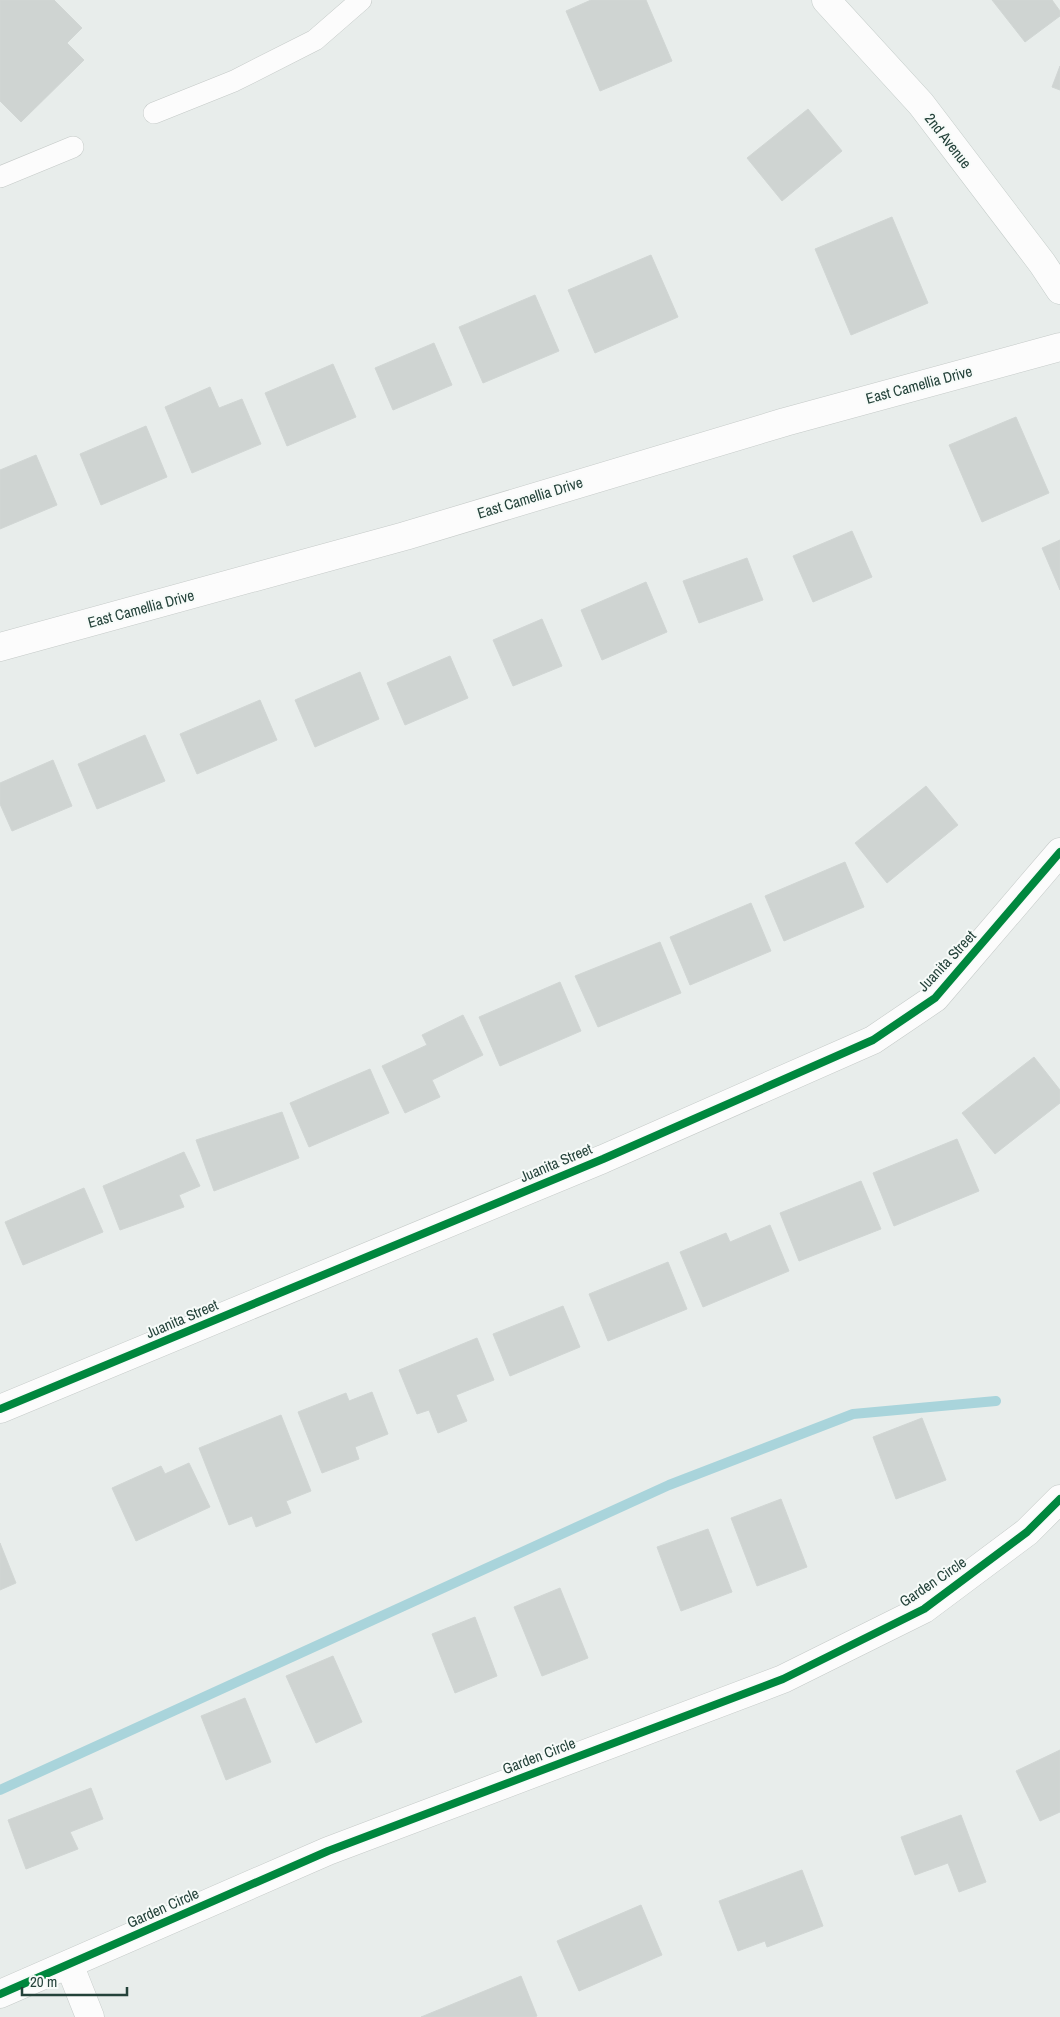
<svg xmlns="http://www.w3.org/2000/svg" width="1060" height="2017" font-family="'Archivo Narrow',sans-serif">
<rect width="100%" height="100%" fill="#e8edeb"/>
<g fill="none" stroke-linecap="round" stroke-linejoin="round">
<!-- stream -->
<path stroke="#a9d4db" stroke-width="10" d="M0 1790 669 1485 853 1414 996 1401"/>
</g>
<!-- building -->
<path fill="#cfd4d2" stroke="#d1d6d4" d="M0 0H54L82 28 67 43 84 60 21 122 0 101Z
M591 0H646L672 61 600 91 566 11Z
M992 0H1052L1060 11V16L1025 42Z
M1060 66V90L1052 87Z
M808 109 842 151 782 201 747 158Z
M892 217 928 303 851 335 815 249Z
M651 255 678 317 595 353 568 290Z
M535 295 559 351 483 383 459 327Z
M434 343 452 385 393 410 375 368Z
M333 364 356 417 287 446 265 393Z
M210 387 219 408 242 399 261 444 192 473 165 407Z
M1016 417 1049 493 982 522 949 445Z
M146 426 167 477 101 505 80 454Z
M36 455 57 505 0 529V470Z
M852 531 872 577 813 602 793 556Z
M1060 540V590L1042 548Z
M747 558 763 600 699 623 683 581Z
M646 582 667 632 602 660 581 610Z
M542 619 562 666 513 686 493 640Z
M450 656 468 698 405 725 387 683Z
M360 672 379 719 315 747 295 700Z
M260 700 277 740 197 774 180 734Z
M145 735 165 781 97 809 78 764Z
M53 760 72 806 12 831 0 804V783Z
M926 786 958 825 887 883 855 843Z
M845 862 864 907 784 941 765 896Z
M751 903 771 951 690 985 670 937Z
M660 942 681 993 598 1027 575 976Z
M560 982 581 1031 500 1066 479 1017Z
M463 1015 483 1055 432 1080 440 1097 405 1113 382 1066 427 1045 422 1035Z
M1034 1057 1060 1090V1103L995 1154 962 1113Z
M370 1069 389 1113 309 1147 290 1103Z
M282 1112 299 1158 214 1191 196 1140Z
M957 1139 979 1191 894 1226 873 1173Z
M184 1152 200 1186 179 1195 184 1207 120 1230 103 1186Z
M861 1181 881 1229 799 1261 780 1213Z
M84 1188 103 1232 23 1265 5 1222Z
M770 1225 789 1271 703 1307 680 1252 726 1233 730 1242Z
M668 1262 687 1309 608 1341 589 1294Z
M563 1306 580 1347 510 1376 493 1334Z
M477 1338 494 1380 456 1395 467 1421 438 1433 429 1410 417 1414 399 1370Z
M372 1392 388 1434 355 1447 359 1459 322 1473 298 1412 346 1393 349 1401Z
M281 1415 311 1491 286 1501 291 1513 256 1527 252 1516 229 1525 199 1448Z
M922 1418 946 1480 896 1499 873 1437Z
M189 1463 210 1507 136 1541 112 1488 161 1466 165 1474Z
M781 1499 807 1567 757 1586 731 1518Z
M708 1529 732 1592 681 1611 657 1547Z
M0 1543 16 1583 0 1590Z
M560 1588 588 1658 542 1676 514 1607Z
M475 1617 497 1676 455 1693 432 1634Z
M333 1656 362 1722 316 1743 286 1676Z
M245 1698 271 1762 226 1780 201 1716Z
M1060 1750V1812L1040 1821 1016 1771Z
M91 1788 103 1819 70 1832 78 1849 26 1869 8 1820Z
M961 1815 986 1882 959 1892 948 1863 915 1875 901 1837Z
M802 1870 823 1926 767 1947 765 1941 738 1951 719 1901Z
M641 1905 662 1955 579 1991 557 1941Z
M521 1976 537 2016 535 2017H421Z"/>
<g fill="none" stroke-linecap="round" stroke-linejoin="round">
<defs>
<path id="lane" d="M154 113 234 81 315 40 361 0
M0 177 73 147"/>
<path id="street" d="M0 647 405 536 785 422 1060 347
M0 1409 603 1159 873 1040 935 998 1060 852
M69 1964 90 2017
M0 1994 328 1851 783 1679 924 1609 1027 1532 1060 1499"/>
<path id="secondary" d="M826 0 921 104 1042 263 1060 290"/>
</defs>
<!-- lane casing -->
<use href="#lane" stroke="#c5cac8" stroke-width="22"/>
<!-- street casing -->
<use href="#street" stroke="#c5cac8" stroke-width="29"/>
<!-- secondary casing -->
<use href="#secondary" stroke="#c3cbc8" stroke-width="29"/>
<!-- lane -->
<use href="#lane" stroke="#fcfcfc" stroke-width="21"/>
<!-- street -->
<use href="#street" stroke="#fcfcfc" stroke-width="28"/>
<!-- secondary -->
<use href="#secondary" stroke="#fcfcfc" stroke-width="28"/>
<defs>
<path id="cycleway" d="M0 1409 603 1159 873 1040 935 998 1060 852
M0 1994 328 1851 783 1679 924 1609 1027 1532 1060 1499"/>
</defs>
<!-- cycleway casing -->
<use href="#cycleway" stroke="#f7fbf9" stroke-width="11"/>
<!-- cycleway -->
<use href="#cycleway" stroke="#00873e" stroke-width="8"/>
</g>
<g text-anchor="middle" stroke-width="4" stroke-linejoin="round" paint-order="stroke">
<!-- street labels -->
<g font-size="15" fill="#24423a" stroke="#f7fbf9">
<text transform="translate(948 141) rotate(52)" y="5">2nd Avenue</text>
<text transform="translate(919 385) rotate(-15)" y="5">East Camellia Drive</text>
<text transform="translate(530 498) rotate(-17)" y="5">East Camellia Drive</text>
<text transform="translate(141 609) rotate(-15)" y="5">East Camellia Drive</text>
<text transform="translate(947 961) rotate(-47)" y="5">Juanita Street</text>
<text transform="translate(556 1163) rotate(-23)" y="5">Juanita Street</text>
<text transform="translate(182 1319) rotate(-23)" y="5">Juanita Street</text>
<text transform="translate(933 1582) rotate(-34)" y="5">Garden Circle</text>
<text transform="translate(539 1756) rotate(-21)" y="5">Garden Circle</text>
<text transform="translate(163 1908) rotate(-24)" y="5">Garden Circle</text>
</g>
</g>
<!-- scale -->
<path d="M22 1987v8h105v-8" fill="none" stroke="#24423a" stroke-width="2.5"/>
<text x="30" y="1987" font-size="15" fill="#24423a" stroke="#f7fbf9" stroke-width="4" paint-order="stroke">20 m</text>
</svg>
